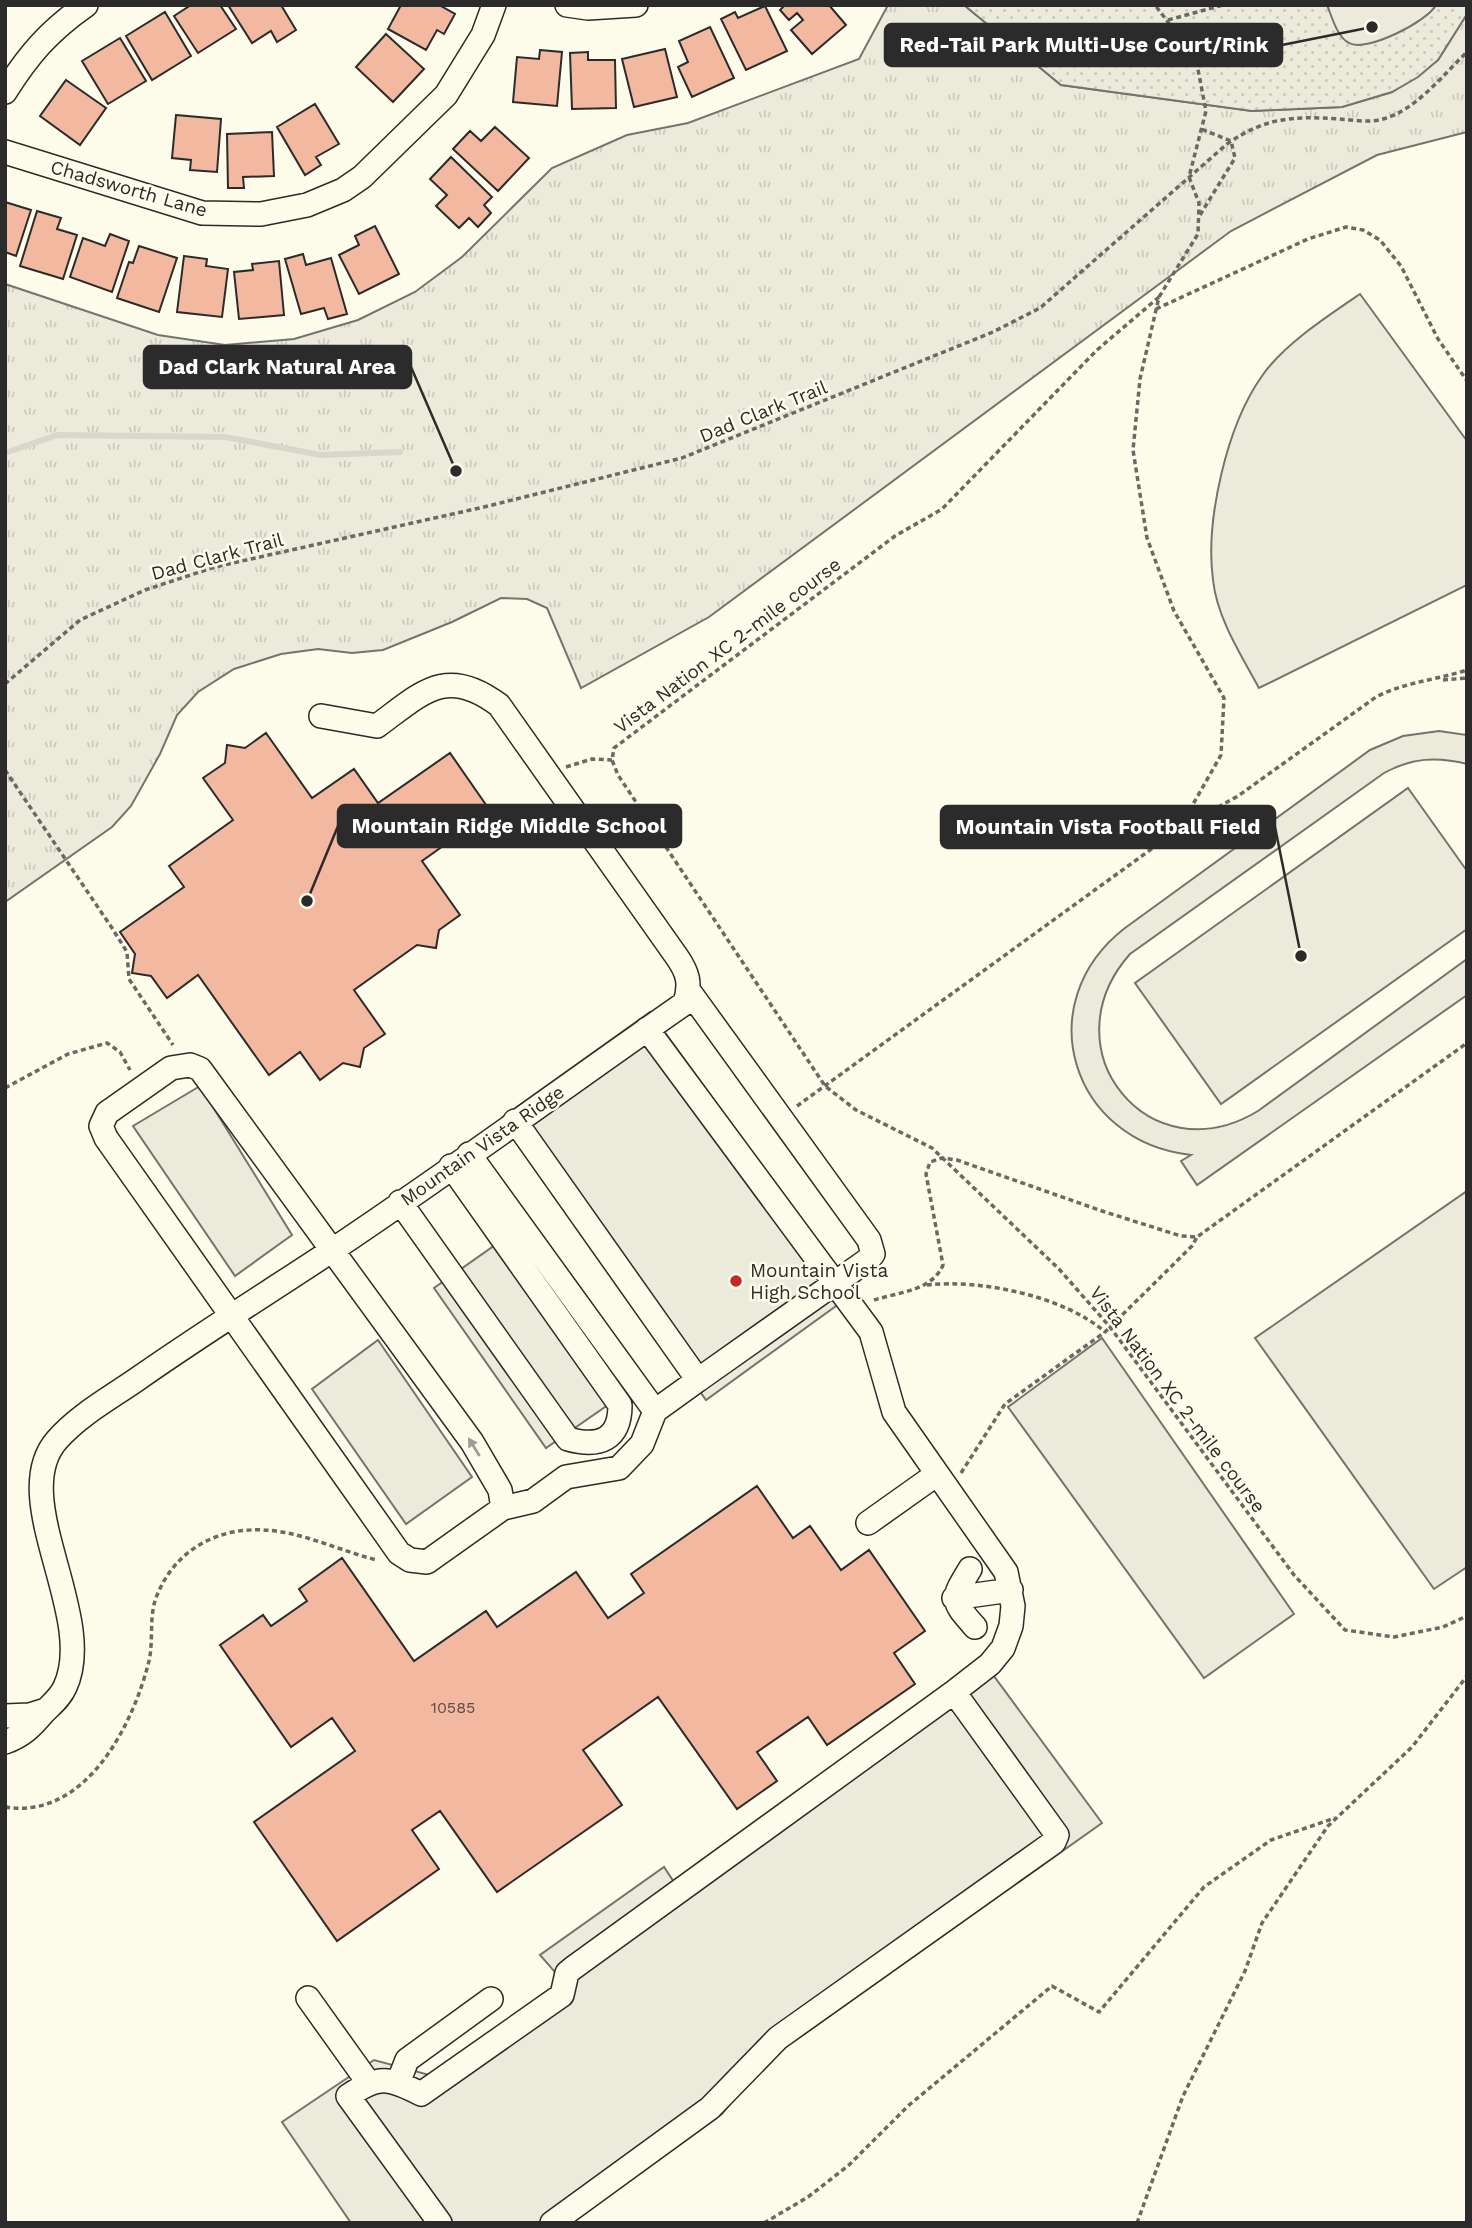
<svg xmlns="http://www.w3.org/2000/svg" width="1472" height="2228" font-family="'Work Sans',sans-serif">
<defs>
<pattern id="grass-tufts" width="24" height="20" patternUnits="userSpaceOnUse" patternTransform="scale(1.75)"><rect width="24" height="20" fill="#ecebdb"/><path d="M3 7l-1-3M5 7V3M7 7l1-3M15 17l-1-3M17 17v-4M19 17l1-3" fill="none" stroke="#cbcabc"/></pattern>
<pattern id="park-dots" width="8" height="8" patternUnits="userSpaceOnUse" patternTransform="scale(1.75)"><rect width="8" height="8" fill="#ecebdb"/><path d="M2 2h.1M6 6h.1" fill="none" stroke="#cbcabc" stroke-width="1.8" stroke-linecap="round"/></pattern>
</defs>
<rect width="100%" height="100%" fill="#fdfbea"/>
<!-- grass -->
<path fill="url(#grass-tufts)" stroke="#74746e" stroke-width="2" d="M888 5H964L1061 85 1252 111 1342 107 1392 92 1438 60 1467 14V132L1377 155 1231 231 709 617 581 688 547 608 527 599 501 598 452 622 383 650 352 653 318 649 281 654 234 669 198 692 177 715 160 754 131 806 112 827 5 902V284L158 335 225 345 294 339 358 320 415 292 462 257 552 168 627 135 688 123 859 59Z"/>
<!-- park -->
<path fill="url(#park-dots)" stroke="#74746e" stroke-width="2" d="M964 5H1467V14L1438 60 1418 77 1392 92 1342 107 1252 111 1061 85Z"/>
<!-- pitch -->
<path fill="#ecebdb" stroke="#74746e" stroke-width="2" d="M1327 5H1436C1428 21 1366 53 1349 43 1337 37 1332 17 1327 5Z
M1360 294 1467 441V585L1259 688C1241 655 1217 618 1213 580 1205 520 1227 425 1262 376 1283 345 1329 315 1360 294Z
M1439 731 1467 735V764C1437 756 1411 758 1384 773L1130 954C1046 1049 1149 1177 1258 1111L1467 959V995L1197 1185 1181 1161 1191 1155C1071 1142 1028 1003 1125 928L1370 750 1403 736Z
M1408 788 1467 871V929L1221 1104 1135 983Z
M1467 1191V1567L1434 1589 1255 1338Z
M522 1226 635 1386 546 1448 434 1288Z
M1102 1338 1294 1614 1204 1678 1008 1407Z"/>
<!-- parking -->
<path fill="#eceadb" stroke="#74746e" stroke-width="2" d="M650 1012 854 1293 706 1400 503 1117Z
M200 1086 292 1235 235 1276 133 1126Z
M378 1340 472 1477 406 1524 312 1389Z
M988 1668 1102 1823 762 2064 722 2114 571 2223H351L282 2122 374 2060 429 2075 554 1988 555 1972 540 1955 664 1867 674 1882Z"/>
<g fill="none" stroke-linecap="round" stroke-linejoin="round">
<!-- stream -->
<path stroke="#d8d7c9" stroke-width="6" d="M5 453 57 435 225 437 321 455 400 452"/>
</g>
<!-- building -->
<path fill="#f2b8a0" stroke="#2b2b2b" stroke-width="2" d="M191 5H220L236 29 198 53 174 16Z
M228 5H281L296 30 277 42 271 31 252 43Z
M401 5H439L455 14 444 34 437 30 426 50 388 29Z
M785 5H829L846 25 812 54 791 30 803 20 797 13 789 20 780 10Z
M765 6 787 51 746 70 721 19 735 12 738 18Z
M165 12 191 56 152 80 126 36Z
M710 27 734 78 692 97 678 67 688 62 679 41Z
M386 34 424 69 393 102 356 67Z
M120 38 146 81 108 104 82 61Z
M665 49 677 97 634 107 622 59Z
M540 50 562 52 557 106 513 102 517 57 539 59Z
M588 52V60H615L616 108 572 109 570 53Z
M66 80 106 108 80 145 40 116Z
M315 104 339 144 316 157 321 165 305 175 277 127Z
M176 115 221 119 217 172 190 170 191 160 172 158Z
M495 127 529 158 498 191 453 149 470 131 481 141Z
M272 132 274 176 243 177 244 188H228L227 134Z
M451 157 492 197 484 205 491 213 478 227 469 218 459 228 436 206 447 195 430 179Z
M5 202 31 210 16 256 5 252Z
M37 211 61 218 57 229 77 235 63 279 20 266Z
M375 226 399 274 359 294 339 255 359 245 355 236Z
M110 234 129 241 112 292 70 277 83 238 105 246Z
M139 246 177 258 159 312 117 298 129 262 133 263Z
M303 254 306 265 331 258 347 314 328 319 324 308 301 314 285 259Z
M184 256 207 259 206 266 228 269 222 317 177 312Z
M279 261 284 315 239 319 234 272 253 270 252 264Z
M266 733 312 798 354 769 378 803 450 753 491 812 422 861 460 915 439 930 436 948 417 945 354 990 385 1034 364 1048 360 1067 343 1063 320 1080 300 1052 269 1075 198 975 167 998 151 976 132 973 135 954 120 932 184 887 169 866 233 820 203 778 225 763 227 745 245 748Z
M757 1486 793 1538 810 1526 841 1570 869 1550 925 1631 894 1653 915 1684 827 1745 808 1717 757 1752 777 1781 737 1809 658 1697 583 1750 622 1805 497 1892 440 1811 412 1830 439 1869 337 1941 254 1822 355 1751 332 1718 291 1747 220 1645 263 1615 271 1626 307 1601 299 1589 342 1558 414 1661 486 1611 497 1627 576 1572 608 1618 644 1593 631 1574Z"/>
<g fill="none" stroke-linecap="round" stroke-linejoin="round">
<defs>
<path id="minor" d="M567 5 588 8 636 5
M5 92C29 54 49 31 86 5
M5 152 202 213 261 214 307 205 343 190 362 177 446 95 483 35 494 5
M515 1121 698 1380 869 1259 873 1254 869 1240 689 991
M469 1154 655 1411
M400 1202 568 1439C600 1448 620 1439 620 1405L451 1166
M503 1508 500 1490 472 1442 200 1069 190 1065 171 1068 107 1113 101 1126 106 1138 399 1553 410 1560 427 1562 503 1508 533 1501 566 1477 619 1468 642 1444 655 1411 698 1380
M868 1523 937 1474
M970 1569C951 1600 951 1600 975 1627
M954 1598 1011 1590
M5 1716 30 1715 46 1710
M5 1742C23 1736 32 1726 44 1712 52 1704 60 1698 65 1687 98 1616 6 1498 57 1440 79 1415 110 1398 136 1380 200 1335 266 1294 331 1251 451 1171 567 1085 685 1003 691 983 688 973 677 957L499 705C446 665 422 693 377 726L321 716
M308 1998 368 2082
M398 2083 407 2060 491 1999
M440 2223 348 2096C379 2075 388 2077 421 2094L562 1995 567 1973 573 1968 954 1692
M552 2223 710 2108 778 2038 1054 1842 1057 1835 954 1692 990 1664 1003 1648 1011 1626 1013 1606 1006 1572 894 1412 871 1332 647 1029"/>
</defs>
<!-- minor casing -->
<use href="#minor" stroke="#2b2b2b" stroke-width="26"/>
<!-- path -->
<path stroke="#6a6964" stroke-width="3.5" stroke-dasharray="5 3.5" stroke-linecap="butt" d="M1168 20 1223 5
M1200 215 1235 158 1231 141 1201 129
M1159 297 1097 350 942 509 895 536 614 748 612 760 618 775 825 1086 856 1110 932 1148 1059 1269 1110 1327 1294 1575 1345 1630 1394 1637 1443 1627 1467 1616
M1156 309 1308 239 1346 227 1363 230 1380 240 1401 266 1438 339 1467 381
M1443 680 1467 678
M5 684 80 620 145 590 215 567 484 507 682 458 993 332 1040 308 1227 144C1266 117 1293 116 1339 119 1353 120 1369 123 1383 119 1416 110 1443 75 1467 52
M566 767 592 759 612 760
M5 770 112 928 127 952 129 979 173 1045
M1181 828 1238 796 1376 697C1405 682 1436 680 1467 670
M5 1088 68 1054 107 1043 120 1052 130 1070
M797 1106 1179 829 1221 755 1224 698 1174 611 1147 538 1133 450 1140 379 1159 297 1198 234 1199 203 1189 177 1206 111 1196 59 1155 5
M927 1285C980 1279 1064 1296 1105 1332
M874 1300C899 1292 932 1291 943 1265L926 1174 930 1162 942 1158 957 1160 1102 1211 1181 1236 1197 1237 1467 1043
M961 1473 1005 1404 1105 1332 1192 1246 1197 1237
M5 1807C86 1820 133 1725 149 1661 154 1639 148 1614 158 1593 172 1560 199 1539 233 1532 286 1522 328 1548 377 1560
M764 2223 808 2197 849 2165 908 2106 1052 1986 1099 2012 1204 1887 1271 1840 1335 1818
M1137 2223 1183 2096 1245 1971 1262 1923 1328 1826 1412 1747 1467 1676"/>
<!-- minor -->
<use href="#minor" stroke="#fdfbea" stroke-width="23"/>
</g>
<!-- one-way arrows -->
<defs><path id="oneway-solid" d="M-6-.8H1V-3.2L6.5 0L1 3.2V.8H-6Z" transform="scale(1.75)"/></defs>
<use fill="#9e9d94" href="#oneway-solid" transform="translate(474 1447) rotate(-122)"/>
<!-- markers -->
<circle fill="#c62828" stroke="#fdfbea" stroke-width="2.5" cx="736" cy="1281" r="7"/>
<g text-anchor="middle" stroke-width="5" stroke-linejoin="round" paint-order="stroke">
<!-- number labels -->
<g font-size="16" fill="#5d4e48">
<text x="453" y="1713">10585</text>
</g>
<!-- street labels -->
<g font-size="19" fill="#2b2b2b" stroke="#fdfbea">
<text transform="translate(129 188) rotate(16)" y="7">Chadsworth Lane</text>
<text transform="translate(763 411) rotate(-22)" y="7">Dad Clark Trail</text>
<text transform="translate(217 556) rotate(-15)" y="7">Dad Clark Trail</text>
<text transform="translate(727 645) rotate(-37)" y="7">Vista Nation XC 2-mile course</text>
<text transform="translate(482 1145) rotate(-35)" y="7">Mountain Vista Ridge</text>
<text transform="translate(1178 1399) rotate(53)" y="7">Vista Nation XC 2-mile course</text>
</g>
<!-- poi labels -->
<g font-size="19" fill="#2b2b2b" stroke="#fdfbea" text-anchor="start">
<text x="750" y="1277">Mountain Vista<tspan x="750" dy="22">High School</tspan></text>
</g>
</g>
<!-- callouts -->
<path fill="none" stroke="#2b2b2b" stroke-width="2.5" d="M1372 27L1282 45M456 471L411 367M307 901L338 826M1301 956L1275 827"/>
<g fill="#2b2b2b" stroke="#fdfbea" stroke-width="2.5">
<circle cx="1372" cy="27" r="7"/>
<circle cx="456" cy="471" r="7"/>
<circle cx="307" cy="901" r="7"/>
<circle cx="1301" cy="956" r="7"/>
</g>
<g fill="#2b2b2b" stroke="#2b2b2b" stroke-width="2.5">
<rect x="885" y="24" width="397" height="42" rx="7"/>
<rect x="144" y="346" width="267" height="42" rx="7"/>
<rect x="338" y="805" width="343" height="42" rx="7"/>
<rect x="941" y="806" width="334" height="42" rx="7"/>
</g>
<g font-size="21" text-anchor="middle" font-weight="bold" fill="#fff">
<text x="1084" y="52">Red-Tail Park Multi-Use Court/Rink</text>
<text x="277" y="374">Dad Clark Natural Area</text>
<text x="509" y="833">Mountain Ridge Middle School</text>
<text x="1108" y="834">Mountain Vista Football Field</text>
</g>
<!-- border -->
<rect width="1472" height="2228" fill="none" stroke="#2b2b2b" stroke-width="14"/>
</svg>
